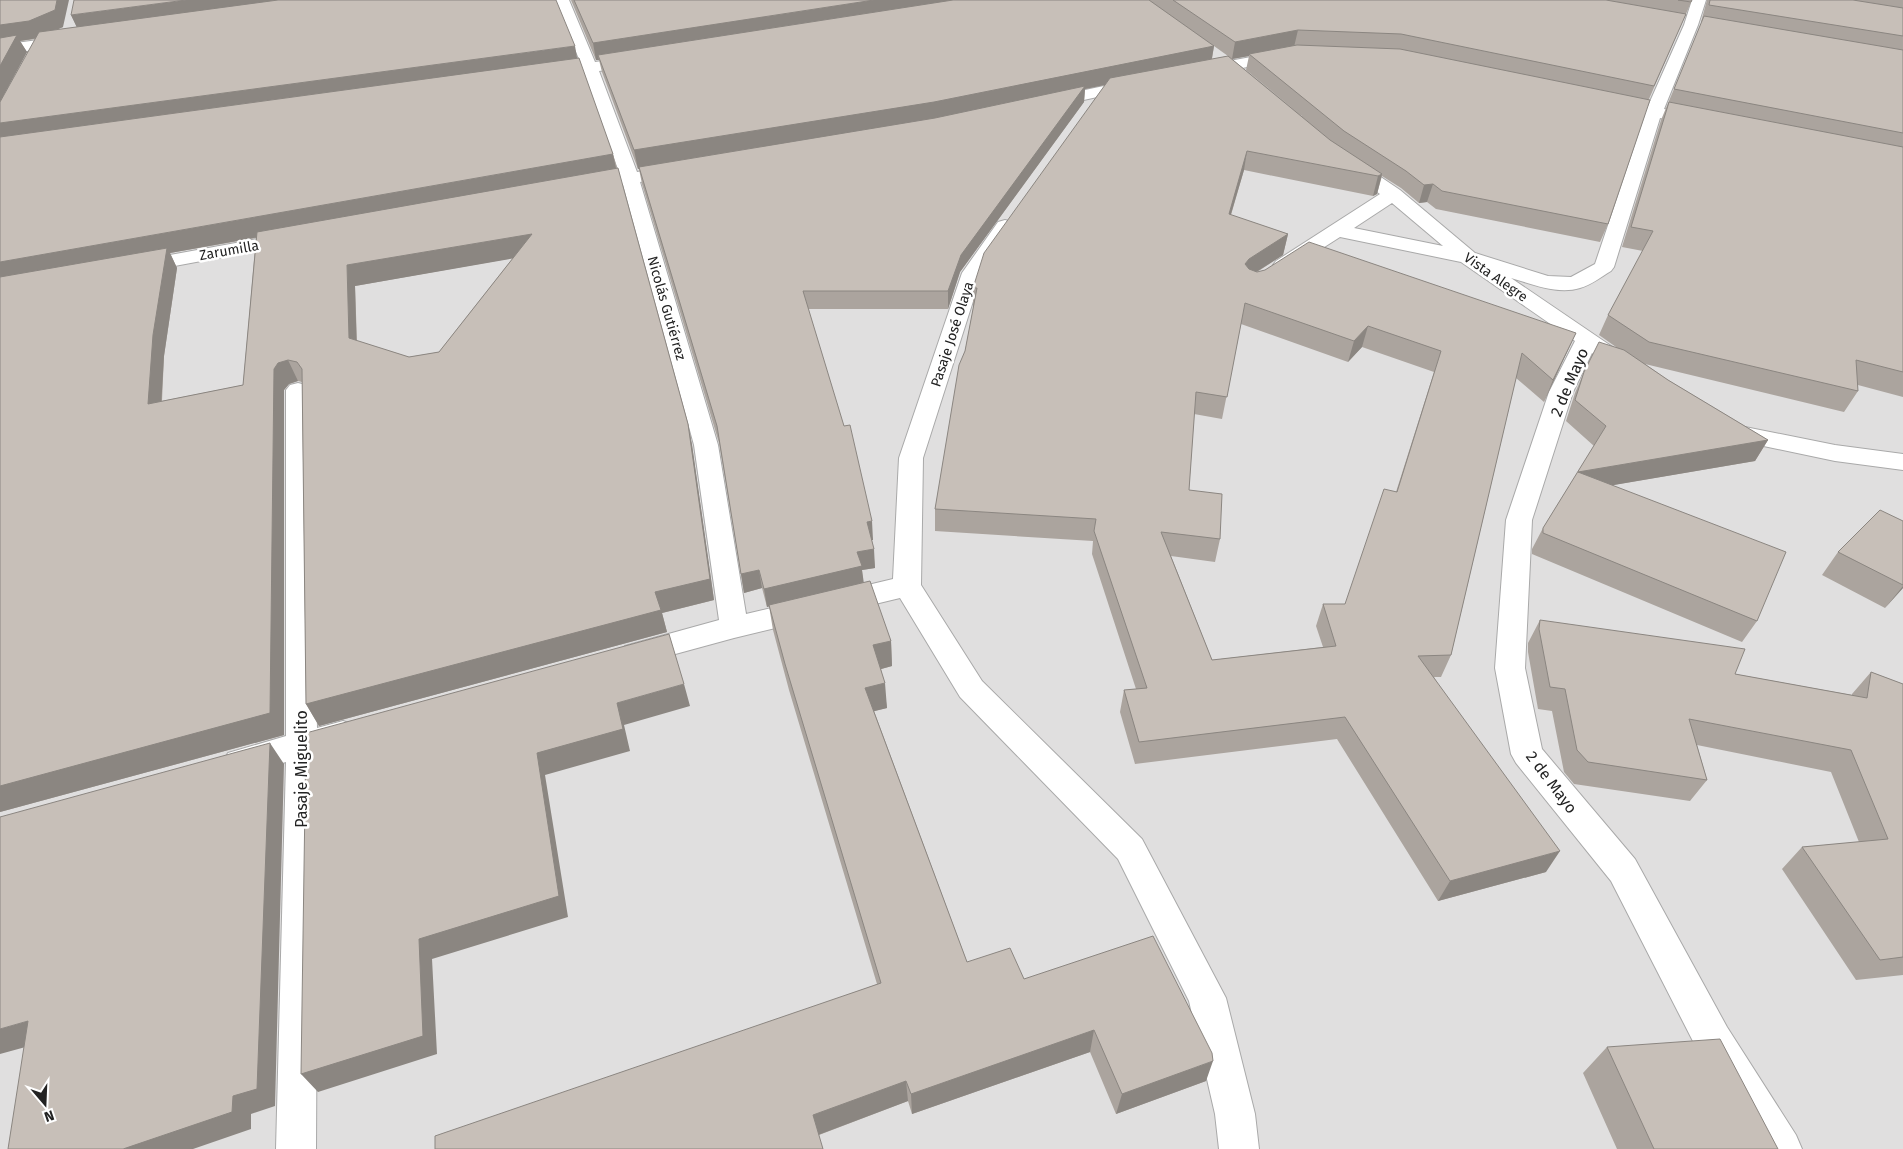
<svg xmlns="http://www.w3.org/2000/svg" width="1903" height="1149" font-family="'Fira Sans',sans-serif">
<rect width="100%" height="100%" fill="#f2efe9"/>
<!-- residential -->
<path fill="#e0dfdf" d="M0 0H1903V1149H0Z"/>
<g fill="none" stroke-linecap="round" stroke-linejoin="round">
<defs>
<path id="minor" d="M555 0H569L595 62 637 56 642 58 645 61 642 64 637 66 599 71 637 172 678 165 684 166 687 170 684 174 640 182 718 445 746 614 893 579 899 458 962 273 998 222 1005 220 1012 222 1015 226 982 273 923 458 921 585 982 681 1142 839 1226 998 1255 1114 1259 1149H1219L1215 1114 1189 1001 1118 859 960 697 900 598 734 638 635 665 625 662 620 654 625 646 719 620 694 445 623 185 585 192 578 190 576 186 578 182 620 175 584 73 546 79 540 77 538 74 540 71 546 69 581 64Z
M1692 0H1706L1698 25 1664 109 1706 117 1708 121 1706 125 1700 126 1660 118 1614 267 1611 271C1601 277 1591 285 1580 288 1558 295 1532 284 1511 278L1636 363 1639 368 1636 373C1619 377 1605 363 1592 353L1573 392 1532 520 1525 668 1542 749 1635 859 1727 1027 1796 1135 1802 1149H1759L1699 1053 1611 881 1516 763 1511 754 1495 668 1506 520 1549 392 1575 341 1461 262 1340 237 1290 269 1283 271 1276 269 1273 265 1276 261 1380 194 1342 167 1339 163 1342 159 1348 158 1354 159 1400 190 1475 253 1548 276 1571 277 1595 264 1645 115 1604 107 1602 103 1604 99 1610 98 1648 106 1684 25ZM1392 203 1443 246 1354 228Z
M69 36 74 38 77 41 74 44 0 55V45Z
M1284 51 1289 53 1292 56 1289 59 1201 76 1195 74 1193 71 1195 68 1201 66Z
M1137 79 1143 81 1145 84 1143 87 1047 108 1041 107 1039 103 1041 99 1047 98Z
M291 233 298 235 301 239 298 243 137 273 130 271 127 267 130 263 137 261Z
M298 383 306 385 310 390 317 728 343 721 354 725 359 734 354 743 318 753 316 1149H276L286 762 239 775 228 771 223 762 228 753 286 736V390L290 385Z
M1730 424 1835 445 1903 454V470L1835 461 1721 437 1718 432 1721 427Z"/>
</defs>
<!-- minor casing -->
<use href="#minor" stroke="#a9a9a9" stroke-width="2"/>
<!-- minor -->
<use href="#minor" fill="#fff" fill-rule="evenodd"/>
</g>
<!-- wall -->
<path fill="#aba49e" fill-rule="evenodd" d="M0 0 63 27 56 30 77 27 71 15 577 59 613 154 617 168 688 424 692 445 714 600 662 613 667 632 319 726 306 704 302 382 298 381 289 384 284 390V735L0 812V102L36 39 20 41 27 52 0 102ZM256 238 243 385 162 401 164 356 177 268 170 253ZM513 258 439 352 409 357 357 341 355 286Z
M571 0H1692L1679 30 1649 99 1608 224 1600 242 1436 209 1427 202 1419 203 1401 188 1382 176 1377 194 1373 196 1244 170 1231 215 1288 234 1283 255 1257 272 1576 333 1544 402 1516 378 1451 655 1441 677H1434L1546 872 1438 901 1337 739 1135 764 1120 712 1124 690 1136 689 1092 554 1093 541 935 531V509L973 309V288L1105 85 1085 89 1084 102 960 272 948 309H808L873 540H872L875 568 862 570 863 583 891 641 892 666 881 669 887 708 874 711 967 962 1024 979 1206 1081 1116 1114 1090 1052 912 1114 908 1101 819 1135 435 1149 877 984 789 690 773 630 769 606 767 607 762 588 744 593 719 443 642 184 639 169H638L602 72 599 60H596ZM1214 46 1228 56 1212 59ZM1249 56 1246 70 1302 116 1232 59ZM1241 324 1348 362 1362 347 1434 372 1396 492 1345 604H1323L1316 626 1323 647 1212 660 1171 556 1215 562 1220 539 1189 490 1194 414 1222 419Z
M1707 0H1903V397L1858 385V391L1844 412 1645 364 1668 380 1768 440 1755 461 1613 485 1757 621 1742 642 1532 554V549L1543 528 1594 446 1566 421 1575 393 1584 372 1616 347 1599 335 1608 315 1643 251 1622 247 1661 120 1702 22H1701Z
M1903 521V588L1885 608 1822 575 1838 552Z
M1540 620 1735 674 1852 695V694L1871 672 1903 684V975L1856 980 1782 869 1802 847 1859 842 1831 772 1697 745 1707 780 1690 801 1574 784 1564 772 1552 711 1538 709 1528 652V643Z
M1607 1047 1778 1149H1617L1583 1073Z"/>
<!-- shaded-wall -->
<path fill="#8b8681" d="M57 0H69L63 27 38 38 20 41 27 52 0 102V25Z
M186 0H317L79 32 71 15Z
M874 0H982L598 55 599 60H596L593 43Z
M1298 30 1294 47 1249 54V56L1232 59 1235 42Z
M575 46 578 63 0 143V123Z
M1214 46 1211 63 1085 89 1084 102 960 272 948 309V291L935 120 638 169 634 150Z
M1247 151 1244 170 1225 234 1229 214Z
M613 154 617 173 170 253 177 268 164 356 160 425 0 284V262Z
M1382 174 1377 194 1373 196 1378 176Z
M1433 184 1427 202 1419 203 1424 185Z
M532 234 538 254 355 286 357 359 349 338 347 265Z
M1288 234 1283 255 1245 279V264L1249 259Z
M1368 326 1362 347 1348 362 1354 341Z
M1576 333 1566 354 1544 402 1553 380Z
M288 360 298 381 289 384 284 390V735L0 812V786L274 369 278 363Z
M688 424 692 445 714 600 662 613 667 632 319 726 306 704 655 592Z
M1768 440 1755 461 1567 493 1578 472Z
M872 521 873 540H869L867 522Z
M874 549 875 568 862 570 864 584 767 607 764 589 857 552Z
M759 570 762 588 744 593 741 574Z
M1903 586V588L1885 608Z
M891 641 892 666 874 671 873 645Z
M885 683 887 708 867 713 865 688Z
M684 684 690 706 624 725 630 751 545 775 568 917 432 959 437 1054 318 1092 301 1074 419 939 537 753 617 703Z
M270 743 284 764 275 1106 251 1114V1129L193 1149H123L233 1096Z
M1560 851 1546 872 1438 901 1450 881Z
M28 1021 51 1040 0 1054V1029Z
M1094 1030 1090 1052 912 1114 911 1094Z
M1213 1061 1206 1081 1116 1114 1122 1094Z
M906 1081 908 1101 818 1135 813 1115Z"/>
<!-- building -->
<path fill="#c7bfb8" stroke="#8b8681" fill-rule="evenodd" d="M0 0H57L55 10 29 21 0 25Z
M74 0H186L71 15Z
M278 0H556L575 46 0 123V102L39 32Z
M574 0H874L593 43Z
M953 0H1149L1214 46 934 102 634 150 598 55Z
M1173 0H1606L1686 14 1654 86 1401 34 1298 30 1235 42Z
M1678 0H1692L1691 2Z
M1710 0H1853L1903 8V36L1709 5Z
M1704 16 1903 50V133L1674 89Z
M17 35 0 66V38Z
M1297 45 1400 49 1650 100 1608 224 1442 191 1433 184 1424 185 1406 171 1344 131 1249 54Z
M1228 56 1330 140 1382 174 1378 176 1247 151 1229 214 1288 234 1249 259 1245 264 1249 269 1257 272 1265 270 1309 242 1576 333 1553 380 1522 353 1451 655 1418 656 1560 851 1450 881 1345 717 1139 742 1124 690 1147 688 1094 531 1096 519 935 509 959 365 965 351 977 288H973L984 253 1110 78ZM1245 303 1354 341 1368 326 1441 351 1397 492 1384 489 1345 604H1323L1336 646 1212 660 1161 532 1220 539 1222 494 1189 490 1196 392 1227 397Z
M579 58 613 154 0 262V137Z
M1085 86 961 255 948 291H803L844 426 850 425 872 521 867 522 874 549 857 552 862 566 764 589 759 570 741 574 717 426 639 167 935 118Z
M1669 102 1903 147V372L1856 360 1858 391 1649 342 1608 315 1653 231 1631 227Z
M618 168 688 424 710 579 655 592 661 610 306 704 302 369 297 362 288 360 278 363 274 369 270 713 0 786V277L167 248 153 335 148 404 243 385 257 232ZM532 234 439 352 409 357 349 338 347 265Z
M1599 342 1624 350 1668 380 1768 440 1578 472 1786 552 1757 621 1543 533V528L1606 426 1575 400 1584 372Z
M1880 510 1903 521V585L1838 552Z
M870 581 891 641 873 645 885 683 865 688 967 962 1010 948 1024 979 1153 936 1212 1053 1213 1061 1122 1094 1094 1030 911 1094 906 1081 813 1115 823 1149H435V1136L881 983 785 664 769 605Z
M1540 620 1745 649 1735 674 1867 698 1871 672 1903 684V957L1880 960 1802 847 1888 839 1851 750 1689 719 1707 780 1588 762 1577 750 1565 689 1550 687 1539 629Z
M669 634 684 684 617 703 623 729 537 753 559 896 419 939 423 1036 301 1074 306 733Z
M270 743 257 1089 233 1096 232 1112 123 1149H8L28 1021 0 1029V817Z
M1720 1039 1778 1149H1654L1607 1047Z"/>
<g text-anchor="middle" stroke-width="5" stroke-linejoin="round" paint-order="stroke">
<!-- far-street labels -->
<g font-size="14" fill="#222" stroke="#fff">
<text transform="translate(229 250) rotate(-10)" y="5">Zarumilla</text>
<text transform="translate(1496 277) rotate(35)" y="5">Vista Alegre</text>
<text transform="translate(667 308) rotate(74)" y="5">Nicolás Gutiérrez</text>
<text transform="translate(952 334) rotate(-72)" y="5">Pasaje José Olaya</text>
</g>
<!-- street labels -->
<g font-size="16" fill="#222" stroke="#fff">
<text transform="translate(1569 382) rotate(-67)" y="6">2 de Mayo</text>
<text transform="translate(301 769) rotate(-90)" y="6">Pasaje Miguelito</text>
<text transform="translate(1552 782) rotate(53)" y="6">2 de Mayo</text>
</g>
</g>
<!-- north arrow -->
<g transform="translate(45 1104) rotate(161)" stroke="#ffffff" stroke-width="4" paint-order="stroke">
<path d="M0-4L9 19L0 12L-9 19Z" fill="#222222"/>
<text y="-8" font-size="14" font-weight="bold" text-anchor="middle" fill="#222222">N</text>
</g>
</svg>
